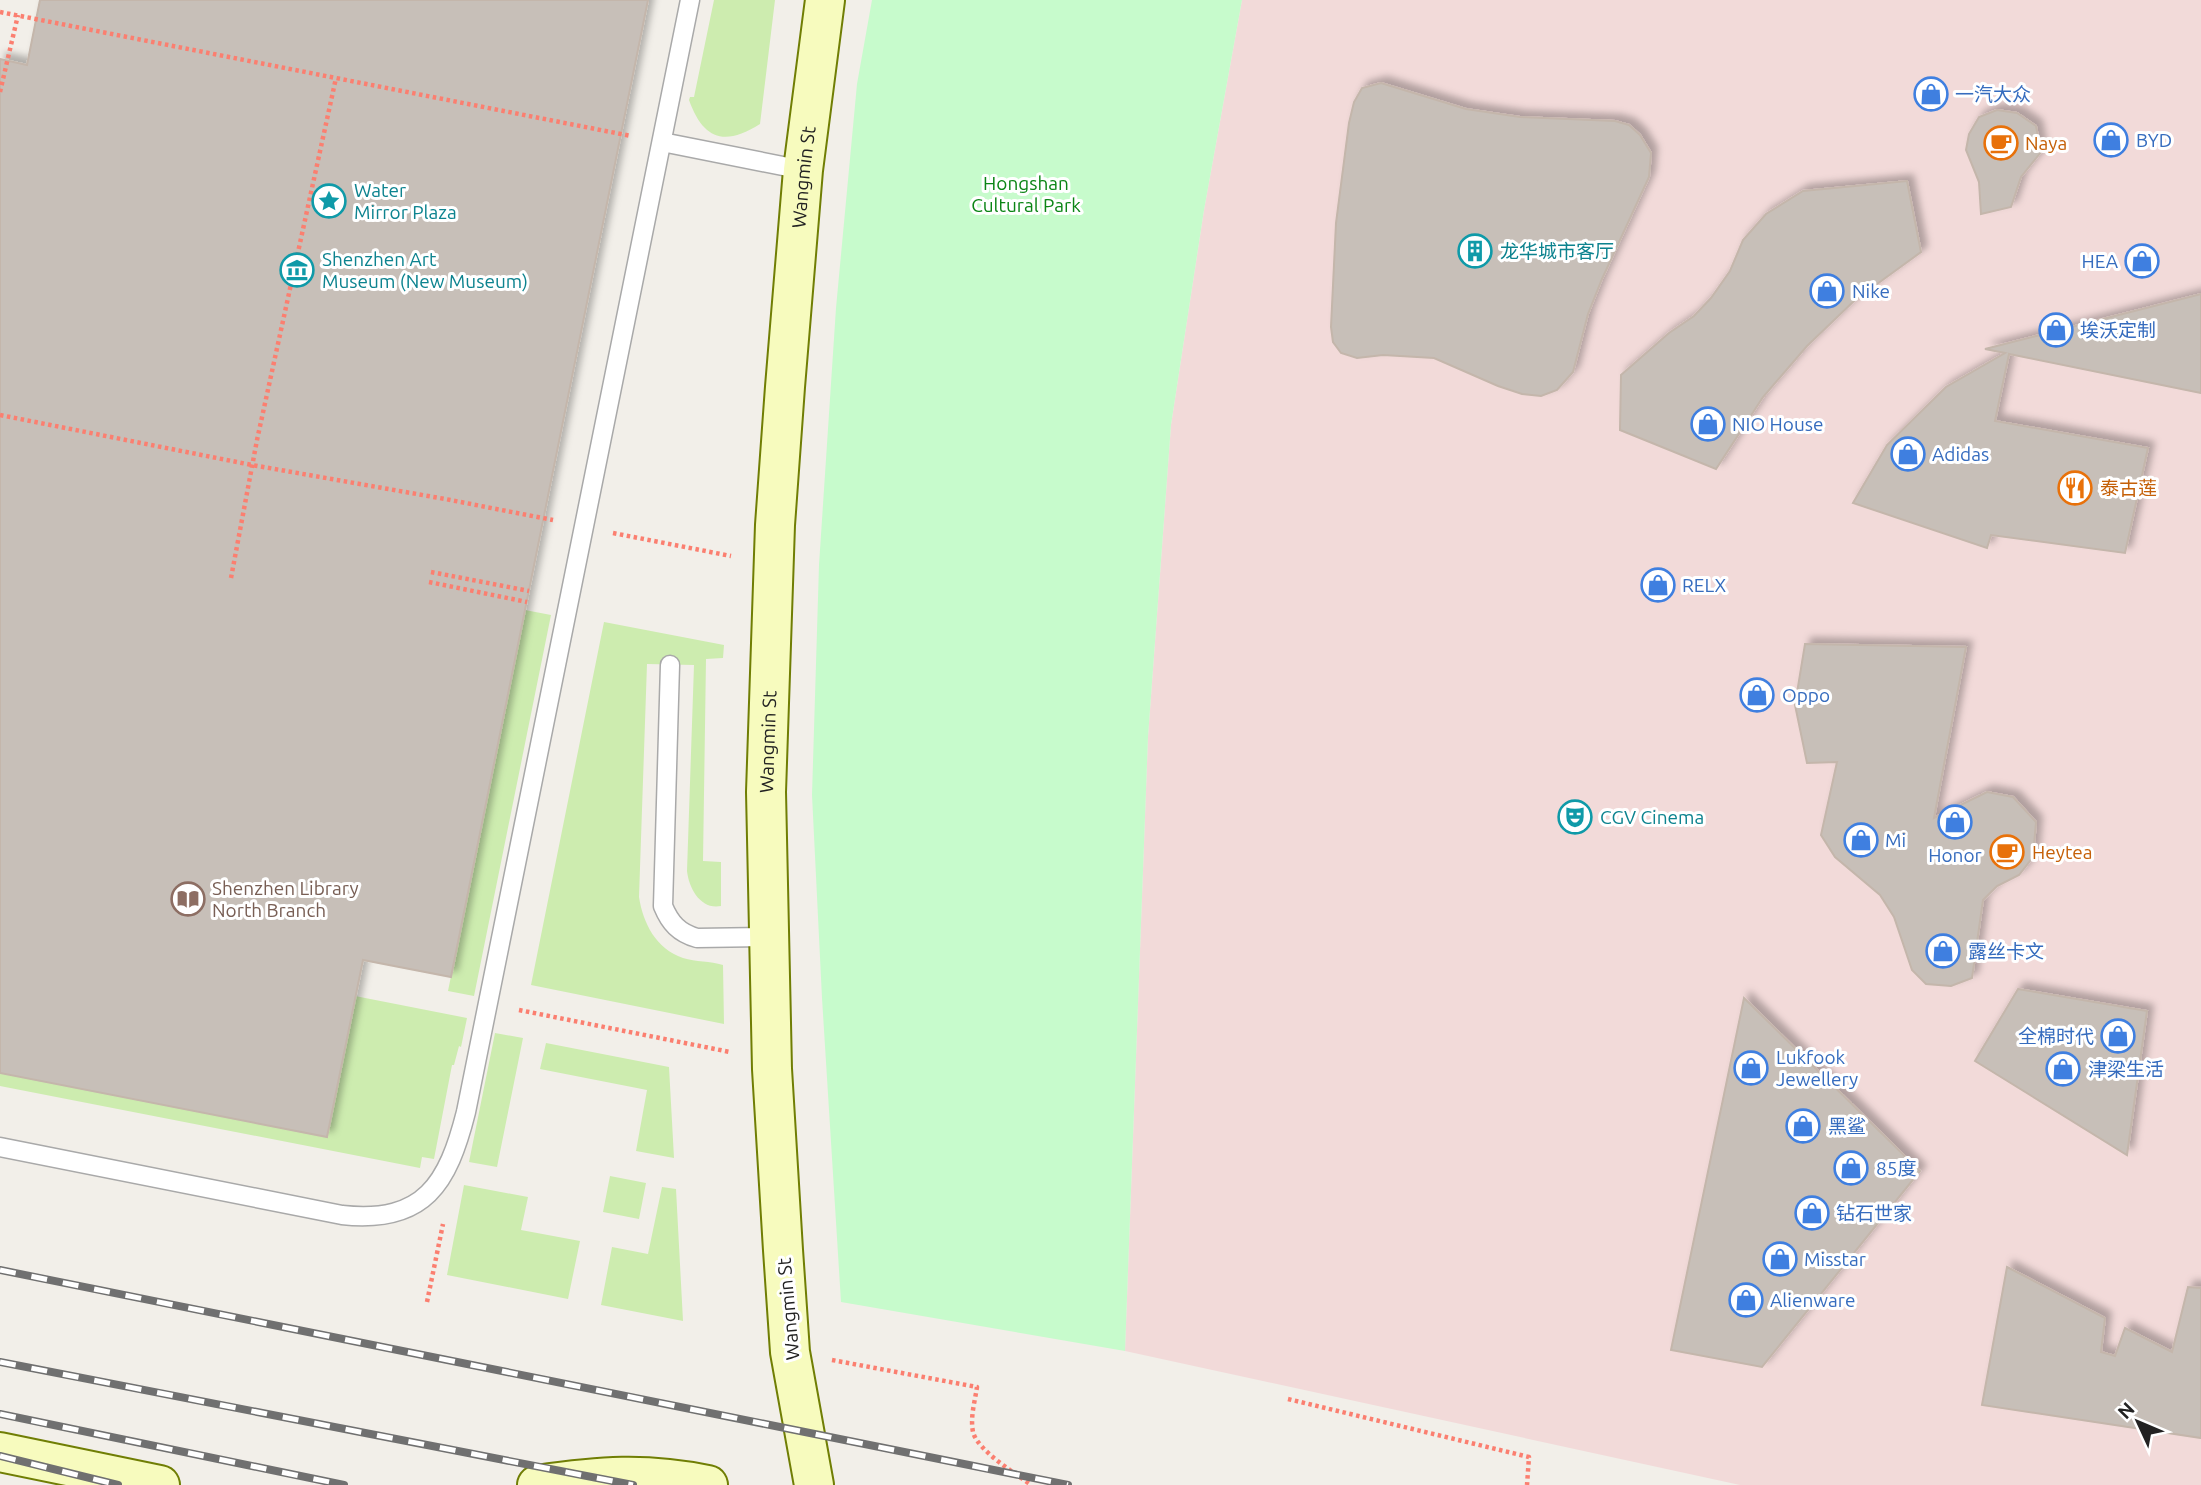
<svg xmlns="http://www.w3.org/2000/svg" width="2201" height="1485" font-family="Ubuntu,'Noto Sans SC',sans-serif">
<defs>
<filter id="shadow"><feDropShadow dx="6" dy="-6" stdDeviation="3.5" flood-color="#0004"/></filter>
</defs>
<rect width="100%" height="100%" fill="#f2efe9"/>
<!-- commercial -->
<path fill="#f2dad9" d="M1242 0H2201V1485H1740L1125 1351 1148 737 1171 425 1204 210Z"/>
<!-- grass -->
<path fill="#cdecaf" d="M714 0H775L760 124C724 147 703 139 689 100L690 97H694Z
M525 610 551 615 474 996 448 991Z
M604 622 724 645 723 658 706 659 703 861 721 862V906C701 910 689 889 687 871L694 665 647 664 639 897C643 923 656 949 683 958 696 962 710 961 723 965L724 1024 531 985Z
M355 996 467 1018 461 1047 459 1046 454 1065H452L434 1159 422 1157 420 1168 0 1086V1073L327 1137Z
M495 1033 523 1038 497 1167 469 1162Z
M546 1043 669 1067 674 1158 636 1151 647 1090 540 1069Z
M610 1176 646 1183 639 1219 603 1212Z
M464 1185 528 1197 521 1230 580 1241 568 1299 447 1275Z
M662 1187 676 1189 683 1321 601 1305 612 1247 648 1254Z"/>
<!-- park -->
<path fill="#c7fbcc" d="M872 0H1242L1204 210 1171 425 1148 737 1125 1351 841 1302 822 998 812 795 819 565 836 308 857 84Z"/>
<!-- building -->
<path fill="#c7bfb8" stroke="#c4b6ab" stroke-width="2" filter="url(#shadow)" d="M40 0H648L451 977 363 960 327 1137 0 1073V59L27 65Z
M1381 83 1466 109 1520 117 1615 121 1629 125 1640 135 1651 153 1649 177 1602 279 1588 314 1573 372 1557 390 1541 396 1522 394 1498 386 1434 358 1383 355 1357 358 1341 353 1333 342 1331 327 1336 223 1349 123 1354 102 1362 88Z
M1997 110 2017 113 2036 126 2041 152 2021 177 2011 207 1981 214 1979 182 1966 150 1969 134 1979 117Z
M1907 181 1921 252 1855 300 1807 346 1763 397 1716 469 1620 430 1621 375 1669 333 1694 316 1711 298 1730 271 1743 240 1766 214 1803 191Z
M2201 294V393L2009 354 1995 421 2148 448 2125 553 1991 535 1987 548 1853 503 1887 445 1946 387 2005 353 1985 349Z
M1805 644 1966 647 1934 818 1987 792 2013 797 2036 822 2033 857 2019 875 1997 886 1983 900 1972 978 1951 986 1926 984 1912 970 1894 917 1880 895 1835 857 1821 835 1837 762 1807 763 1795 705Z
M2018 989 2147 1011 2127 1155 1975 1061Z
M1744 998 1920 1171 1762 1367 1671 1350Z
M2007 1267 2105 1318 2101 1352 2115 1356 2125 1328 2172 1352 2188 1287 2201 1288V1438L1982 1405Z"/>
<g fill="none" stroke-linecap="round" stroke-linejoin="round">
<defs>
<path id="lane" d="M662 142 803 170
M670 665 663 906C670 923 679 933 697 938L769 937
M0 1147 342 1215C425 1224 448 1183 466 1112L690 0"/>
<g id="secondary">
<path d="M0 1452 160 1485"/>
<path d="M537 1485C599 1476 645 1472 708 1485"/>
<path id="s1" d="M814 1485 790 1352 783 1250 772 1069 766 792 775 525 785 387 803 170 825 0"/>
</g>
</defs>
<!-- lane casing -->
<use href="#lane" stroke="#a9a9a9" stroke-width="21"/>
<!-- secondary casing -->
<use href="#secondary" stroke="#707e04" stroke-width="42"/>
<!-- path -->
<path stroke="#fb7f70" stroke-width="4.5" stroke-dasharray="3.5 3.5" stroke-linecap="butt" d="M0 12 631 136
M0 92 18 15
M0 415 252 465 445 499 553 520
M613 533 731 556
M431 572 529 591
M231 578 257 440 336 78
M429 582 527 602
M519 1010 730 1052
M427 1302 443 1224
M832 1360 977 1387C975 1401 970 1417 973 1432 978 1451 1015 1473 1031 1485
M1288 1399 1529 1457 1527 1485"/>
<!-- lane -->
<use href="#lane" stroke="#fff" stroke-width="18"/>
<!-- secondary -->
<use href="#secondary" stroke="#f7fbbe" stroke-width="38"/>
<defs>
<path id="rail" d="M0 1270 1068 1485
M0 1362 633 1485
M0 1414 344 1485
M0 1456 118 1485"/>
</defs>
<!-- rail casing -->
<use href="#rail" stroke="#707070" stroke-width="8"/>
<!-- rail -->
<use href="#rail" stroke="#fff" stroke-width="5" stroke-dasharray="16" stroke-linecap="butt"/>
</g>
<!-- icons -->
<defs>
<symbol id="shop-ring" viewBox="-11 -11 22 22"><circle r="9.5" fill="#fff" stroke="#3f7fe0" stroke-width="1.5"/><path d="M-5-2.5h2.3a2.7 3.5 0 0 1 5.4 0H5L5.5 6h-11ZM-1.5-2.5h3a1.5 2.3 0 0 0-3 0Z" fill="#3f7fe0"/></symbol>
<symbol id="cafe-ring" viewBox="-11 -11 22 22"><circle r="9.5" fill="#fff" stroke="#e8710a" stroke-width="1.5"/><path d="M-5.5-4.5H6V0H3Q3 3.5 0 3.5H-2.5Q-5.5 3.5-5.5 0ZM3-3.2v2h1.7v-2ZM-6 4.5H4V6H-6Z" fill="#e8710a"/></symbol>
<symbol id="sight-ring" viewBox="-11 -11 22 22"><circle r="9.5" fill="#fff" stroke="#0f9aa8" stroke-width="1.5"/><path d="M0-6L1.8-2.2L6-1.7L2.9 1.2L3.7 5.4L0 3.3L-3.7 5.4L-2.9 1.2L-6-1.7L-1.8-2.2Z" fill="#0f9aa8"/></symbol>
<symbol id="building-ring" viewBox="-11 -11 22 22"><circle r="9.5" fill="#fff" stroke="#0f9aa8" stroke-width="1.5"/><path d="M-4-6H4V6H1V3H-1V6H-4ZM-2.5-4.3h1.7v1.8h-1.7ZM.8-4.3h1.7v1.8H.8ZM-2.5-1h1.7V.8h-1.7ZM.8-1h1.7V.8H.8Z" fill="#0f9aa8"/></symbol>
<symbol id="museum-ring" viewBox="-11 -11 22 22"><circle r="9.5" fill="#fff" stroke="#0f9aa8" stroke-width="1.5"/><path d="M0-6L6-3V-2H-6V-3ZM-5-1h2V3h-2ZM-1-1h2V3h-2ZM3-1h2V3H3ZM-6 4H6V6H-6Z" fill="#0f9aa8"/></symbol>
<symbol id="restaurant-ring" viewBox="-11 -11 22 22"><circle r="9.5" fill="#fff" stroke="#e8710a" stroke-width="1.5"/><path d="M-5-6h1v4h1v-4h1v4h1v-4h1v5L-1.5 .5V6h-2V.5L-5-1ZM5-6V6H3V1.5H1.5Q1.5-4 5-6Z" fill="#e8710a"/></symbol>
<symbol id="theatre-ring" viewBox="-11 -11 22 22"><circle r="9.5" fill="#fff" stroke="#0f9aa8" stroke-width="1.5"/><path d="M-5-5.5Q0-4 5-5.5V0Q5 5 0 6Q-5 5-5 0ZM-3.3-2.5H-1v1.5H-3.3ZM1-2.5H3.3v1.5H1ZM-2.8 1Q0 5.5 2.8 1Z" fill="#0f9aa8"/></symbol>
<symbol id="library-ring" viewBox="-11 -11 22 22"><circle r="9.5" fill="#fff" stroke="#8d6e63" stroke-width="1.5"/><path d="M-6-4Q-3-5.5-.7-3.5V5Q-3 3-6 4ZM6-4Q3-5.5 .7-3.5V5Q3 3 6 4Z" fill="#8d6e63"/></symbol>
</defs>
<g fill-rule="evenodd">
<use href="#shop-ring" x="1912" y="75" width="38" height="38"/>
<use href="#shop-ring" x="2092" y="121" width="38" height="38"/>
<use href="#cafe-ring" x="1982" y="124" width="38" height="38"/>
<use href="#sight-ring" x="310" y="182" width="38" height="38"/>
<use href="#building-ring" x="1456" y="232" width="38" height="38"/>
<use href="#shop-ring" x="2123" y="242" width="38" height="38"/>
<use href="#museum-ring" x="278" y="251" width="38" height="38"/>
<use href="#shop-ring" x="1808" y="272" width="38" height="38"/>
<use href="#shop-ring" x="2037" y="311" width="38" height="38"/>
<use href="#shop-ring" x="1689" y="405" width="38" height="38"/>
<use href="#shop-ring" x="1889" y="435" width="38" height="38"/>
<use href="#restaurant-ring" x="2056" y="469" width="38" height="38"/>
<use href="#shop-ring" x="1639" y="566" width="38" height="38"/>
<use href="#shop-ring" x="1738" y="676" width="38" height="38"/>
<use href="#theatre-ring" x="1556" y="798" width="38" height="38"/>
<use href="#shop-ring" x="1936" y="803" width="38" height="38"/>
<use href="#shop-ring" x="1842" y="821" width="38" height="38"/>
<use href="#cafe-ring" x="1988" y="833" width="38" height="38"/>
<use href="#library-ring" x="169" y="880" width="38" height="38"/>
<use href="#shop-ring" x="1924" y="932" width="38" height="38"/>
<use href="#shop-ring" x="2099" y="1017" width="38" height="38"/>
<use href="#shop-ring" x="1732" y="1049" width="38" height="38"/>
<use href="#shop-ring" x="2044" y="1050" width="38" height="38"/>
<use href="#shop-ring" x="1784" y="1107" width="38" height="38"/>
<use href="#shop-ring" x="1832" y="1149" width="38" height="38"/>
<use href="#shop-ring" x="1793" y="1194" width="38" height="38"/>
<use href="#shop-ring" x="1761" y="1240" width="38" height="38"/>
<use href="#shop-ring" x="1727" y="1281" width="38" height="38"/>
</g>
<g text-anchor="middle" stroke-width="6" stroke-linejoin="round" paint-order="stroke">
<!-- shop labels -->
<g font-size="19" fill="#366cbe" stroke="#fff" text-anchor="start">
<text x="1955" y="101">一汽大众</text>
<text x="2136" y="147">BYD</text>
<text x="2118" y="268" text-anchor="end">HEA</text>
<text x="1852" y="298">Nike</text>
<text x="2080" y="337">埃沃定制</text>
<text x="1732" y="431">NIO House</text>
<text x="1932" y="461">Adidas</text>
<text x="1682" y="592">RELX</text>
<text x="1782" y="702">Oppo</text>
<text x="1885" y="847">Mi</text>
<text x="1955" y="862" text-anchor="middle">Honor</text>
<text x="1968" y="958">露丝卡文</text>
<text x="2094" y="1043" text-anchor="end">全棉时代</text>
<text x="1776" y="1064">Lukfook<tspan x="1776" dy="22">Jewellery</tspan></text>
<text x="2088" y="1076">津梁生活</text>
<text x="1828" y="1133">黑鲨</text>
<text x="1876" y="1175">85度</text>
<text x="1836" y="1220">钻石世家</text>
<text x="1804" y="1266">Misstar</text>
<text x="1770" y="1307">Alienware</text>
</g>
<!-- food labels -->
<g font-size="19" fill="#c56008" stroke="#fff" text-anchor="start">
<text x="2025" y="150">Naya</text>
<text x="2100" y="495">泰古莲</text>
<text x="2032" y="859">Heytea</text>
</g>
<!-- street labels -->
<g font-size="19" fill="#222" stroke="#fff">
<text dy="7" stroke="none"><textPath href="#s1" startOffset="1312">Wangmin St</textPath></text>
<text dy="7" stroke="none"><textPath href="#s1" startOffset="746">Wangmin St</textPath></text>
<text transform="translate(788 1309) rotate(-95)" y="7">Wangmin St</text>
</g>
<!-- park labels -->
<g font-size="19" fill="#0b8515" stroke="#fff">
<text x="1026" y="190">Hongshan<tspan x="1026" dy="22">Cultural Park</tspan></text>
</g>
<!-- culture labels -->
<g font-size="19" fill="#0d838f" stroke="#fff" text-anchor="start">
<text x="354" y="197">Water<tspan x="354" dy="22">Mirror Plaza</tspan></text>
<text x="1500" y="258">龙华城市客厅</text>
<text x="322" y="266">Shenzhen Art<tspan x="322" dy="22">Museum (New Museum)</tspan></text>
<text x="1600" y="824">CGV Cinema</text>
</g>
<!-- education labels -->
<g font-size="19" fill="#785e54" stroke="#fff" text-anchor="start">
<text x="212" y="895">Shenzhen Library<tspan x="212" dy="22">North Branch</tspan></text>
</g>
</g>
<!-- north arrow -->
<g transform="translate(2138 1422) rotate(314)" stroke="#ffffff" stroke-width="5" paint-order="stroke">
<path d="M0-5L12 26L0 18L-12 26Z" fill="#222222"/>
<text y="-10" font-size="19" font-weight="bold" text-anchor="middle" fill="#222222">N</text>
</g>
</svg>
